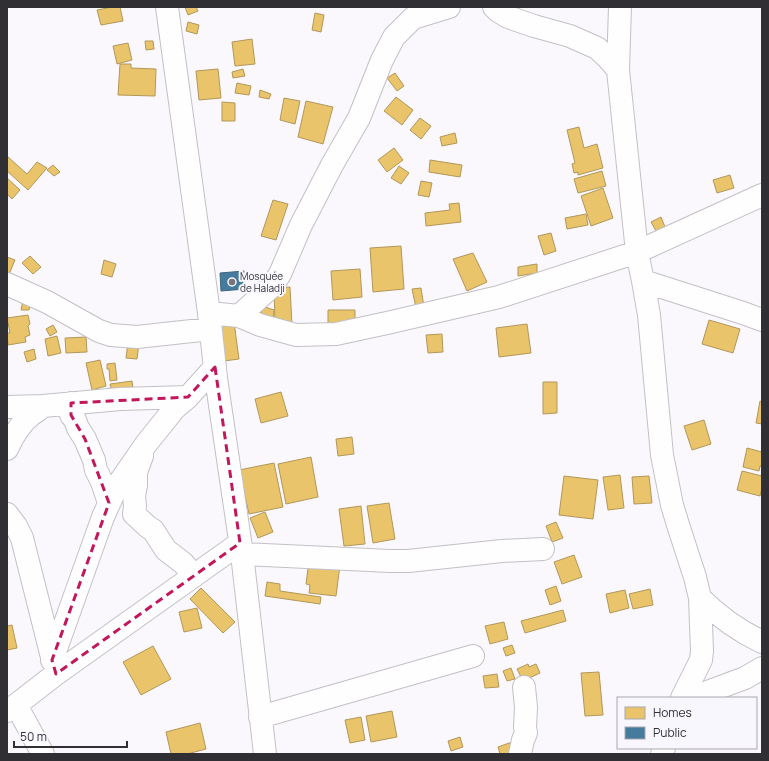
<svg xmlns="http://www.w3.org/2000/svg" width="769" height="761" font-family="Manrope,sans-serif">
<rect width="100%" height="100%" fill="#faf8fd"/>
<!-- homes -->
<path fill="#e9c46a" stroke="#b2975a" d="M112 7H120L123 21 101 25 97 10Z
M185 7H196L198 11 188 15Z
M315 13 324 15 321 32 312 30Z
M188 22 199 25 197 34 186 31Z
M252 39 255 64 235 66 232 42Z
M145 41H153L154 49 146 50Z
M128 43 132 60 117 64 113 46Z
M120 64H131V68L156 69 155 96 118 95Z
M218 69 221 98 199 100 196 71Z
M243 69 245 76 233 78 232 72Z
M395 73 404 86 397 91 387 78Z
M237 83 251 86 249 95 235 93Z
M260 90 271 94 269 99 259 97Z
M396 97 413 110 402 125 384 111Z
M284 98 300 101 295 124 280 120Z
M306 101 333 107 323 144 298 137Z
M222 102 235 103V121H222Z
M420 118 431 126 421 139 410 130Z
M579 127 584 148 597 144 603 168 578 175V172L574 173 572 164 575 163 567 130Z
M455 133 457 143 442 146 440 137Z
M394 148 403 160 387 172 378 160Z
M7 156 27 174 37 162 47 168 28 190 7 171Z
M430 160 462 165 460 177 429 172Z
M53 165 60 172 54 176 47 170Z
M399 166 409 173 401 184 391 178Z
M602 171 606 186 578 193 574 179Z
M730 175 734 188 717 193 713 180Z
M7 178 20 190 12 199 7 194Z
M421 181 432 183 429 197 418 195Z
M603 188 613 218 591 226 581 196Z
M273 200 288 204 276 240 261 236Z
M459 203 461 222 426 226 425 213 450 210 449 204Z
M586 214 588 225 567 229 565 218Z
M661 217 665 227 656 231 651 222Z
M551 233 556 251 544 255 538 236Z
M401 246 404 289 373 292 370 248Z
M473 253 487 282 467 291 453 259Z
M30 256 41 267 33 274 22 263Z
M7 257 15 260 7 279Z
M104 260 116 264 112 277 101 274Z
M537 264V273L518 276V267Z
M360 269 362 297 333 300 331 271Z
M290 287 292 325 275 322 274 288Z
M421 288 424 307 416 308 412 289Z
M23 300 32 301 29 310H21Z
M262 306 274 310 273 322 260 317Z
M328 310H355V325L328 326Z
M28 315 30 324 28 326 30 335 25 337 26 342 8 345 7 333H10L7 318Z
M709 320 740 329 733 353 702 344Z
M234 322 239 359 224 361 219 324Z
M527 324 531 353 499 357 496 328Z
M53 325 57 332 50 336 46 329Z
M442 334 443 352 428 353 426 335Z
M57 336 61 353 48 356 45 339Z
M86 337 87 352 66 353 65 338Z
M128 342 139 343 137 359 126 358Z
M34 349 36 359 27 362 24 352Z
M100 360 106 386 92 390 86 363Z
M115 363 117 380 110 381 109 369H107V364Z
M132 381 133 388 112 392 110 384Z
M543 382H557V413L543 414Z
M281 392 288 416 261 423 255 399Z
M760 401 762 402V424L756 423Z
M704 420 711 444 692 450 684 426Z
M352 437 354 454 338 456 336 439Z
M747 448 762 452V467L760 466 759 471 743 467Z
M311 457 318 497 286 504 278 464Z
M274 463 283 507 249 514 239 470Z
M742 471 762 476V488L760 496 737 490Z
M620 475 624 508 608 510 603 477Z
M564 476 598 480 593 519 559 515Z
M649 476 652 503 634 504 632 477Z
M389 503 395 539 373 543 367 506Z
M361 506 365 544 344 546 339 509Z
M265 512 273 532 258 538 250 518Z
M556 522 563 538 552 542 546 526Z
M574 555 582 577 562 584 554 562Z
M309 561 340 565 336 596 309 593 310 585 306 584Z
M267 582 280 584V591L321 597 320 604 265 596Z
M556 586 561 601 550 605 545 590Z
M201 588 235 622 223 633 190 599Z
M650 589 653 605 633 609 629 594Z
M625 590 629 608 610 613 606 594Z
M197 608 202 628 184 632 179 612Z
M563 610 566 621 525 633 521 621Z
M504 622 508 639 490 644 485 626Z
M12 625 17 648 7 650V626Z
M512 645 515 653 506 656 503 648Z
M153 646 171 679 141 695 123 662Z
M528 664 529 667 536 664 540 673 523 681 517 669Z
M511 668 515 679 507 681 503 671Z
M599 672 603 715 585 716 581 673Z
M497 674 499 687 485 688 483 676Z
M392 711 397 737 371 742 366 716Z
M361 717 365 740 350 743 345 720Z
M200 723 206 749 187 754H171L166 732Z
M460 737 463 747 451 751 448 741Z
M512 742 516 754H500L498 747Z"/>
<!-- public -->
<path fill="#457b9d" stroke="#3f647d" d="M244 271 245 289 221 291 220 273Z"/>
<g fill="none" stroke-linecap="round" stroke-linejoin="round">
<defs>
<path id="minor" d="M167 7 209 313 216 378 242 554 265 754
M494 7 498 11 508 17 534 26 570 36 597 48 607 57 618 70
M620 7 618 70 637 252 643 281 649 315 662 455 672 505 679 528 695 577 700 598 702 651 701 660 682 698
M643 281 743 313 762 320
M7 284 47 302 99 331 111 335 137 337 210 329
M209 313 239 316 260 325 296 335 336 334 387 323 499 297 637 252 762 195
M239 316 272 286 280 274 301 225 332 165 359 118 382 60 394 37 413 18 449 7
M71 403V415L75 420 78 428 85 439 94 460 96 470 102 482 109 503
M7 407 43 406 120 399 188 397
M7 449C12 438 21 423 31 415 35 412 39 410 43 406
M142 456 136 472V485L134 496 135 506 134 514 148 527 153 530 166 550 183 563 194 576
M7 514 16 526 22 538 53 661
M242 554 390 561H408L502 551 543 549
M700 598C718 616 739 631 762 642
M52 660 103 517 117 486 146 444 175 408 188 397 215 367
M695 698 710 691 745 678 762 668
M16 705 43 754
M7 711 16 705 56 674 240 543
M260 717 473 656
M520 754 523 740 526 733 525 727 526 707 524 687
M662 754 664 748"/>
</defs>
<!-- minor casing -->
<use href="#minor" stroke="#c2c0c5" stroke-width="24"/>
<!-- minor -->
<use href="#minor" stroke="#fefeff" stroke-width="22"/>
</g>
<!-- marked area -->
<path fill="none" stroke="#c2185b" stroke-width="3" stroke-dasharray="8 5" stroke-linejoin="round" d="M215 367 240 543 56 674 52 660 109 503 85 439 71 415V403L188 397Z"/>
<!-- markers -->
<circle fill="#77757a" stroke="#f9f7fe" stroke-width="1.5" cx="232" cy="282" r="4"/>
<g text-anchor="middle" stroke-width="4" stroke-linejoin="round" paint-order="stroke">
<!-- poi labels -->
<g font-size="10" fill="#302f33" stroke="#f9f7fe" text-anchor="start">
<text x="240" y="280">Mosquée<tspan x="240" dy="12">de Haladji</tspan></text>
</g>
</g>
<!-- border -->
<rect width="769" height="761" fill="none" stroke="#302f33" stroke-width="16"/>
<!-- legend -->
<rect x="617" y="697" width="140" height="52" fill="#f9f7fe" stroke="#a9a7ad"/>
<rect x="625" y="707" width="20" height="12" fill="#e9c46a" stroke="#a9a7ad"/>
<text x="653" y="717" font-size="12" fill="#302f33">Homes</text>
<rect x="625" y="727" width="20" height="12" fill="#457b9d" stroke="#a9a7ad"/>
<text x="653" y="737" font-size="12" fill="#302f33">Public</text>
<!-- scale -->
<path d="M14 741v6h113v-6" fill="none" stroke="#302f33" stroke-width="2"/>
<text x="20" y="741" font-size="12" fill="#302f33" stroke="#f9f7fe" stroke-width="3" paint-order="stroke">50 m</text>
</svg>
